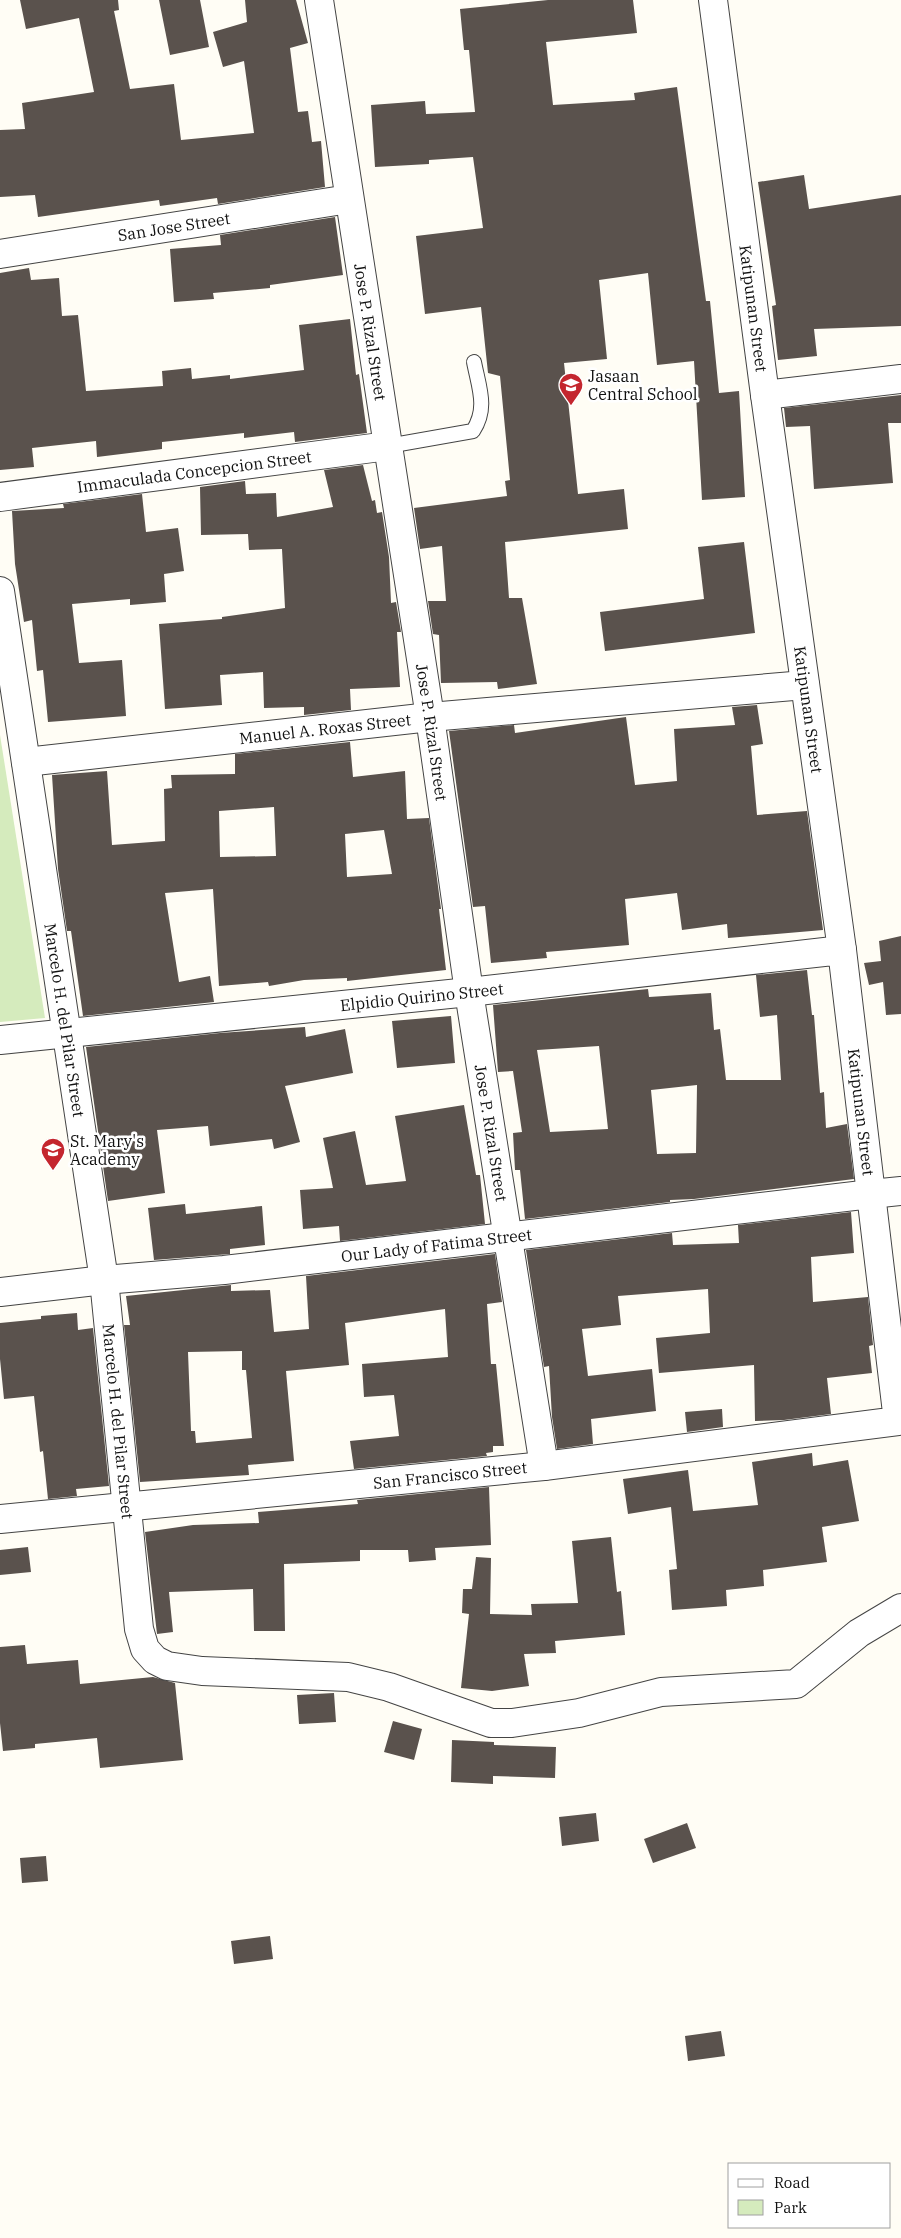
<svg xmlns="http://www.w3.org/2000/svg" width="901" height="2238" font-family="'IBM Plex Serif',serif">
<rect width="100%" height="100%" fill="#fffdf5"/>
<!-- green -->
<path fill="#d5ebbd" d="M0 735 45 1018 0 1022Z"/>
<!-- building -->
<path fill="#5a524d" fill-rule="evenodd" d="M20 0H118L119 10 114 11 130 89 174 84 181 140 254 133 244 61 223 67 213 32 247 22 245 0H296L308 43 290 48 298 112 308 111 312 142 321 141 325 187 218 204 217 198 160 206 159 200 38 217 35 195 0 197V130L25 129 22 103 94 92 79 18 26 29Z
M159 0H200L209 47 170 55Z
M548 0H633L637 33 546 42 553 105 635 100 634 93 677 87 706 301H710L719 393 739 391 745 497 702 500 694 361 657 365 648 273 599 280 607 359 564 363 578 494 624 489 628 529 505 542 509 598H522L537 684 498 689 497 682 441 683 439 635 433 634 428 601H446L442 546 420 549 414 508 507 496 505 481 510 480 500 376 488 373 481 307 425 314 416 236 483 228 473 157 429 160V164L375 167 371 105 425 101 426 114 475 112 469 50H464L460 9Z
M804 175 809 209 901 195V326L814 329 817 356 778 360 772 306 776 305 758 182Z
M335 217 343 275 270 285V288L213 293 214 299 174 302 170 249 221 245 220 235Z
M29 268 31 280 59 278 62 316 78 315 86 391 163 386 162 371 191 368 192 379 230 375V379L304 370 299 325 350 319 356 375 359 374 367 433 295 442 294 432 244 438V433L162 442V449L97 457 96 441 32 448 34 467 0 470V273Z
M901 395V423H888L893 483 814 489 810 426 786 427 784 408Z
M363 465 372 501 375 500 377 513 382 512 389 557 391 603 396 602 401 632H397L400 687 350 689 351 710 304 715V707L264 708 263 672 220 675 222 705 165 709 159 624 222 619V617L285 608 282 549 249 550 248 534 201 535 200 487 245 481 246 494 276 493 277 517 333 507 324 470Z
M142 494 146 532 178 528 184 571 164 574 166 602 130 605V599L72 604 79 663 122 660 126 716 48 722 43 670 37 671 32 620 24 622 15 564 12 511 64 508 63 504Z
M744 542 755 633 605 651 600 612 704 599 698 547Z
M757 705 763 744 751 746 757 815 807 811 823 930 728 938 727 924 682 930 677 893 625 899 629 945 546 952 547 958 491 963 485 906 473 907 449 731 514 725 515 733 626 717 635 785 677 781 674 729 735 725 732 707Z
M350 742 353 777 405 771 407 819 429 818 441 909H439L446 970 347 981V978L304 980 269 986 268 982 219 986 213 889 165 893 179 982 210 976 214 1002 83 1016 71 931H67L58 869 52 775 107 771 112 845 165 841 164 789 172 788 171 775 235 774V754ZM274 807 276 856 220 857 219 811ZM384 830 392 874 347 877 345 834Z
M901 936V1014L886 1015 883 982 869 985 864 963 881 961 879 941Z
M807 970 812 1015H814L820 1093 824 1092 826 1128 847 1124 854 1179 694 1199 670 1200V1202L525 1219 520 1170H515L513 1133 522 1132 513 1071 498 1072 493 1005 648 989 649 997 711 993 714 1030 720 1029 726 1080H781L777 1015 760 1017 756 975ZM599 1046 608 1129 550 1132 537 1050ZM697 1085 696 1153 657 1154 651 1090Z
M451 1016 455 1063 397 1068 392 1021Z
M305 1027 306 1037 345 1029 353 1073 285 1086 300 1142 274 1149 272 1139 210 1146 208 1126 157 1130 165 1193 108 1201 86 1047 220 1033Z
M464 1105 476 1175H480L485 1224 340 1241 339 1226 303 1229 300 1190 333 1188 323 1138 355 1131 366 1185 406 1181 395 1116Z
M185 1204 186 1214 262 1206 265 1245 230 1249V1254L154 1260 148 1208Z
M851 1212 854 1253 811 1257 813 1302 868 1297 873 1345 869 1346 872 1373 827 1378 831 1414 784 1420 755 1421 754 1365 659 1373 656 1338 710 1333 708 1289 618 1296 621 1325 582 1329 588 1376 652 1369 656 1411 591 1419 593 1444 557 1449 552 1417 549 1366 544 1367 526 1250 672 1233 673 1245 739 1243 738 1225Z
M495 1254 502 1302 487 1304 491 1364H496L504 1446H493V1452L486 1453 487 1456 354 1469 350 1441 399 1436 394 1395 364 1397 362 1364 448 1357 445 1309 345 1323 349 1365 286 1371 294 1461 248 1465 249 1475 140 1482 124 1325H130L126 1296 231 1285V1291L270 1290 274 1332 309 1329 306 1276ZM242 1351V1370H246L252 1438 196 1443 195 1431H191L188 1352Z
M77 1313 78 1330 93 1328 109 1486 76 1489 77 1496 48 1499 43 1451 40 1452 34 1396 4 1399 0 1359V1323L41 1319V1316Z
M722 1409 723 1427 687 1432 685 1412Z
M812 1453 813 1466 848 1460 859 1521 822 1527 827 1562 763 1570 764 1586 726 1590 727 1606 672 1610 669 1570 677 1569 671 1507 628 1514 623 1479 688 1470 693 1511 758 1505 752 1462Z
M489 1487 491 1545 435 1548 436 1560 409 1562 408 1550H360V1561L284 1564 285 1631H254L253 1589 169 1592 173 1632 157 1634 145 1532 193 1525 259 1523 258 1512 358 1504 357 1500Z
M611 1537 617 1592 621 1591 625 1635 555 1641 556 1653 524 1654 529 1686 492 1691 461 1688 469 1614 462 1613 463 1589H472L476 1557 491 1558 490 1614 532 1615 531 1604 578 1603 572 1541Z
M28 1547 31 1572 0 1575V1550Z
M25 1645 27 1664 78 1660 80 1684 153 1677 175 1683 183 1760 100 1768 97 1738 35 1744V1748L3 1751 0 1723V1647Z
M334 1693 336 1722 299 1724 297 1695Z
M393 1721 422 1729 414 1760 384 1752Z
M452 1740 494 1742V1745L556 1747 555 1778 493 1776V1784L451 1782Z
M596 1813 599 1841 562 1846 559 1817Z
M687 1823 696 1848 653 1863 644 1839Z
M46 1856 48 1881 22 1883 20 1858Z
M270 1936 273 1959 234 1964 231 1941Z
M721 2031 725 2056 688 2061 685 2036Z"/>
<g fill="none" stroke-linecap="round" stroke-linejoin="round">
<defs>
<path id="service" d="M388 446 473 431C488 408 479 388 474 362"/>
<g id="minor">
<path id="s1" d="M319 0 430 717 469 992 544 1466"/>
<path id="s2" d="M713 0 765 395 842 950"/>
<path id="s3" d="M0 254 349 199"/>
<path d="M765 395 901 379"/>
<path id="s4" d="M0 497 388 446"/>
<path id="s5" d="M0 591 104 1280 139 1629 145 1649 155 1660 167 1666 202 1671 348 1677 389 1687 491 1723H512L579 1713 661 1692 796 1684 859 1633 901 1608"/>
<path id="s6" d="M26 762 430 717 805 685"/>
<path id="s7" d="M0 1292 104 1280 224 1270 871 1194 898 1421 544 1466 0 1519"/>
</g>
<g id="tertiary">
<path id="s8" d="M0 1040 469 992 842 950 871 1194 901 1191"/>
</g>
</defs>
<!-- service casing -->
<use href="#service" stroke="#444" stroke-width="16"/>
<!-- minor casing -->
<use href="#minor" stroke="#444" stroke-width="30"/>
<!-- tertiary casing -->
<use href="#tertiary" stroke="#444" stroke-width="30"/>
<!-- service -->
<use href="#service" stroke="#fff" stroke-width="14"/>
<!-- minor -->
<use href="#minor" stroke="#fff" stroke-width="28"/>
<!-- tertiary -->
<use href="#tertiary" stroke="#fff" stroke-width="28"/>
</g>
<!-- icons -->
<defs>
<symbol id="school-pin" viewBox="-11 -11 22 30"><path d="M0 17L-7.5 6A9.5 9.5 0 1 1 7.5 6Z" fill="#c4262e" stroke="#fff"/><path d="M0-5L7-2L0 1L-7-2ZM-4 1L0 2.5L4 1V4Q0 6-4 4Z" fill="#fff"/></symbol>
</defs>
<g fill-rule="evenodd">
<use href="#school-pin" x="557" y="371" width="28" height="38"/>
<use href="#school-pin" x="39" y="1136" width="28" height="38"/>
</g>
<g text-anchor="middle" stroke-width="5" stroke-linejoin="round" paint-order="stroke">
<!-- street labels -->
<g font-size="16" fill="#111" stroke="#fff">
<text dy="6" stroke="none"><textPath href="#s3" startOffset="176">San Jose Street</textPath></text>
<text dy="6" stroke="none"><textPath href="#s2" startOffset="311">Katipunan Street</textPath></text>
<text dy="6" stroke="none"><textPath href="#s1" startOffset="336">Jose P. Rizal Street</textPath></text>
<text dy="6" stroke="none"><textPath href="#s4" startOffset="196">Immaculada Concepcion Street</textPath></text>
<text dy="6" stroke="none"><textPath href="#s2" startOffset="716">Katipunan Street</textPath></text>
<text dy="6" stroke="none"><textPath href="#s6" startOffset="301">Manuel A. Roxas Street</textPath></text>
<text dy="6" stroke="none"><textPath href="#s1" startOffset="741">Jose P. Rizal Street</textPath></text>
<text dy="6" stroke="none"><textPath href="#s8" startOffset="424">Elpidio Quirino Street</textPath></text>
<text dy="6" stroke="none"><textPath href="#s5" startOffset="434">Marcelo H. del Pilar Street</textPath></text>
<text dy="6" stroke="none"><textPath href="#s8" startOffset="1010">Katipunan Street</textPath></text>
<text dy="6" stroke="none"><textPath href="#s1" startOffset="1146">Jose P. Rizal Street</textPath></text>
<text dy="6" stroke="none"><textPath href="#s7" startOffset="439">Our Lady of Fatima Street</textPath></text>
<text dy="6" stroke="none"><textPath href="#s5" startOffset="839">Marcelo H. del Pilar Street</textPath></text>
<text transform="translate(450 1475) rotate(-6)" y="6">San Francisco Street</text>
</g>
<!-- poi labels -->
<g font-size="16" fill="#111" stroke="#fff" text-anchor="start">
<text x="588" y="382">Jasaan<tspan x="588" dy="18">Central School</tspan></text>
<text x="70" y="1147">St. Mary's<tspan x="70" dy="18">Academy</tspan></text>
</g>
</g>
<!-- legend -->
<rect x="728" y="2163" width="162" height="65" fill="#ffffff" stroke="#a0a0a0"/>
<rect x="738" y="2179" width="25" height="8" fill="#ffffff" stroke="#a0a0a0"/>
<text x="774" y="2188" font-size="15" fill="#111111">Road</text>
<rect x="738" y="2200" width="25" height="15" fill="#d5ebbd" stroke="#a0a0a0"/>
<text x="774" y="2213" font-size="15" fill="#111111">Park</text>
</svg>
